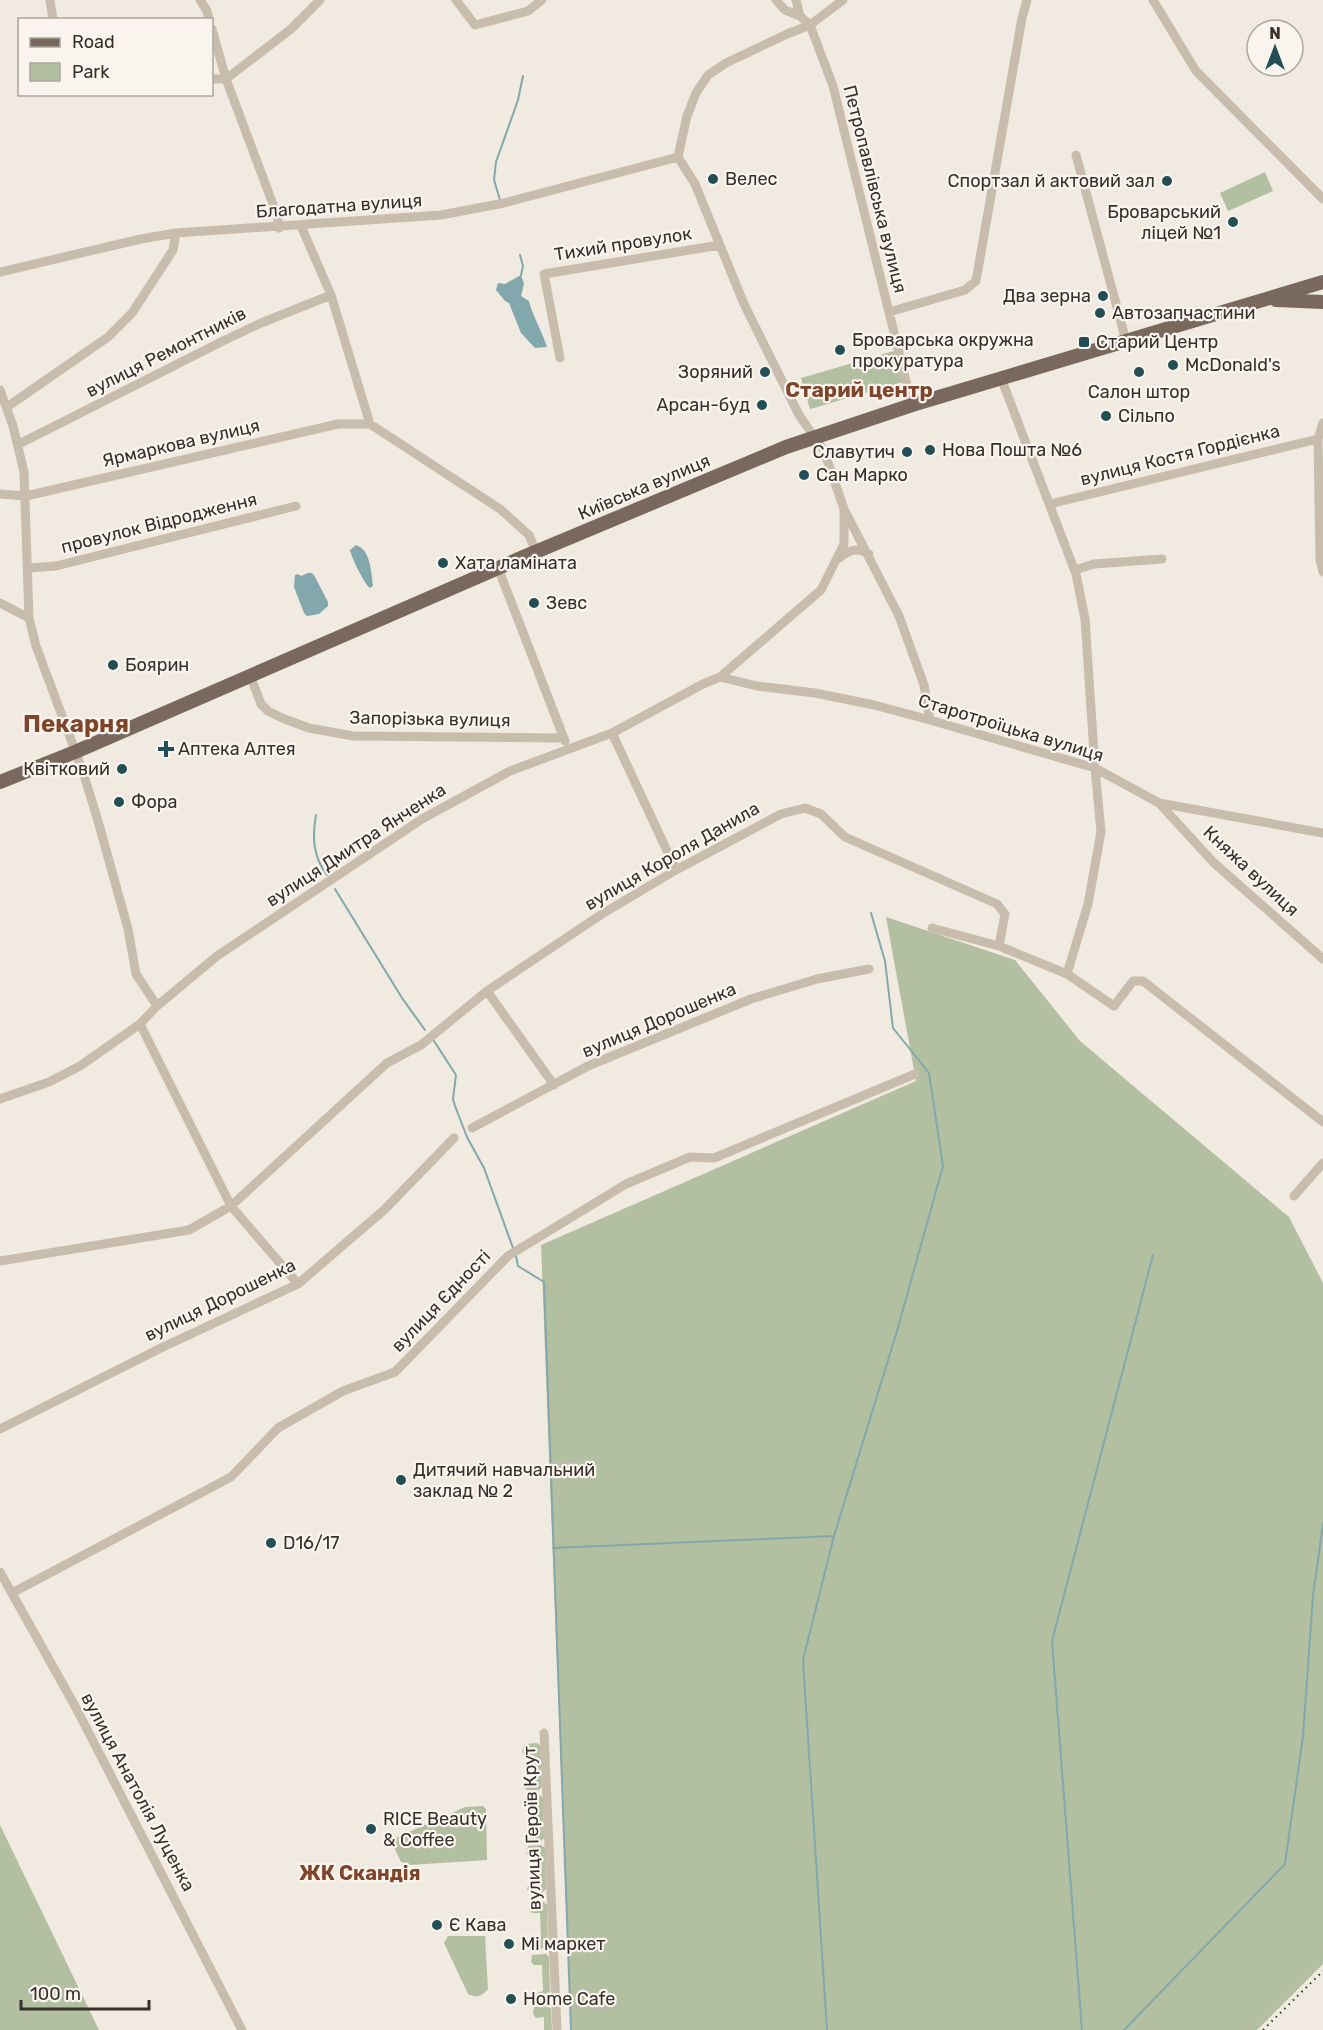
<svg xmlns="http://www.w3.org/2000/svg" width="1323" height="2030" font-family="Rubik,sans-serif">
<rect width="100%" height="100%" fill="#f1eae0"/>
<!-- green -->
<path fill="#b3bfa1" d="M1265 172 1273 191 1228 211 1220 193Z
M894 351 903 382 810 409 801 378Z
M886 917 1015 960 1080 1041 1289 1217 1323 1283V1964L1257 2030H571L541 1245 916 1081Z
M537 1743 541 1746 542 1787 539 1790H527L523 1787 524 1784 527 1781H534L533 1755H525L522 1752 524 1744Z
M539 1795 543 1798 544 1838 541 1841 529 1842 526 1838V1835L529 1833 536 1832V1806H527L524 1803 526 1796Z
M483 1806 486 1809 487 1860 410 1865 401 1862 392 1843 393 1839 465 1807Z
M0 1825 99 2030H0Z
M541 1845 545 1848 546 1889 543 1892H531L527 1889 528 1886 531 1883H538L537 1857H529L526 1854 528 1846Z
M544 1902 547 1905 548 1945 546 1948 534 1949 530 1945V1942L533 1940 541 1939 540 1913H532L529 1910 530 1903Z
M448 1936H485L488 1989C481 1997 477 1998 468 1994L444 1943Z
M546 1954 549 1957 550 1997 548 2000 536 2001 532 1997 533 1994 543 1991 542 1965H534L531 1962 532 1955Z
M548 2006 551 2009 552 2030H544V2017L536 2018 533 2014 534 2007Z"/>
<!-- water -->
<path fill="#82a7ac" d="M521 275 524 284 521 296 529 301C533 317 542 331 547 347L535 348 521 333 509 303 505 301 496 290 498 283 505 284Z
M356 545C371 550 371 572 373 586L370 588C365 585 351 557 350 550Z
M308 573H312L315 577 328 602V606L319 614 307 616 304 613 294 587 295 575 298 574 301 576Z"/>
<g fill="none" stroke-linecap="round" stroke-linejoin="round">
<!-- stream -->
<path stroke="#82a7ac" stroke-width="2" d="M500 200 494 180 496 162 518 100 523 76
M520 255 523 266 521 275
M316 815C312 837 313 857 327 875
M335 889 402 998 425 1030
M434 1041 456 1075 453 1099 455 1106 467 1137 484 1168 513 1248
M516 1256 518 1266 544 1282 571 2030
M553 1548 834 1536
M827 2030 803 1660 834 1536 897 1331 943 1166 929 1073 893 1028 885 961 871 913
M1082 2030 1052 1641 1153 1255
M1124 2030 1285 1864 1303 1736 1313 1596 1323 1524"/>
<!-- street -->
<path stroke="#c8bcad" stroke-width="9" d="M50 0 53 20
M200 0 207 11 209 20
M456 0 475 25 528 11 542 0
M776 0 785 10 800 16 810 25 833 86 912 405
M796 0 800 16
M1153 0 1196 71 1323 199
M212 29 226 79 277 215 279 228
M212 79H226L291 29 320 0
M1076 155 1126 341
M678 157 695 184 744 304 799 415 824 451 844 509 899 616 924 685 930 720
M678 157 687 116 696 93 708 75 726 63 787 34 810 25 843 0
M301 226 331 295 370 424 500 509 529 535 536 552
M0 272 141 239 176 233 441 215 504 203 678 157
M889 312 965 290 976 281 1022 18 1027 0
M560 358 544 274 720 245
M1001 378 1076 574 1085 619 1095 768 1101 832 1088 904 1067 974
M0 390 13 426 24 472 29 618 36 646 83 772 98 821 128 929 136 974 157 1006
M7 407 108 337 132 313 173 250 176 233
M1323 423 1318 439 1320 560 1323 572
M19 444 225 340 261 323 331 295
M0 494 26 496 338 424H370
M1050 504 1318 439
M839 558C850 550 856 547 869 554
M28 568 56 566 296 506
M498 568 565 741
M1075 570 1094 564 1162 559
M0 603 29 618
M250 675 261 704 268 711 282 718 309 728 353 736 564 738
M720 677 757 686 815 693 874 705 930 720 1095 768 1159 803 1323 833
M612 733 676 870
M1159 803 1213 862 1323 959
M932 928 999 946 1067 974 1114 1006 1133 981H1143L1323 1122
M487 991 554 1085
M140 1024 231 1206 298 1284
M0 1099 49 1082 80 1066 140 1024 157 1006 217 956 422 819 510 771 612 733 703 684 720 677 821 590 844 544V509
M472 1128 588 1066 751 999 817 979 869 969
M1294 1196 1323 1163
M0 1261 189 1230 231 1206 387 1063 421 1045 487 991 602 914 676 870 781 814 805 808 821 814 845 837 997 904 1005 914 999 946
M0 1429 161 1348 298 1284 384 1210 454 1138
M0 1572 75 1706 242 2030
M12 1593 231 1477 278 1428 343 1391 395 1372 508 1256 626 1184 690 1157 714 1158 915 1074
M544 1733 557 2030"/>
<!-- primary -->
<path stroke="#78685e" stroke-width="14" d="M1276 300 1323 302
M0 782 75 752 521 558 786 447 912 405 1323 282"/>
<!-- rail -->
<path stroke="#37302b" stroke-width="2" stroke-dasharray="1.5 4.5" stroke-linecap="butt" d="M1263 2030 1323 1971"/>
</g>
<!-- markers -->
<g fill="#244e55" stroke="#f9f4ed" stroke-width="2">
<circle cx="713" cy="179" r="6"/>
<circle cx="1167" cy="181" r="6"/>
<circle cx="1233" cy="222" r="6"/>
<circle cx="1103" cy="296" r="6"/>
<circle cx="1100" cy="313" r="6"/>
<rect x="1078" y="336" width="12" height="12" rx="3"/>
<circle cx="840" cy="350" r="6"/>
<circle cx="1173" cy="365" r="6"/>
<circle cx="765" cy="372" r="6"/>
<circle cx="1139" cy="372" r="6"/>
<circle cx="762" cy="405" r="6"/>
<circle cx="1106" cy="416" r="6"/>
<circle cx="930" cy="450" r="6"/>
<circle cx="907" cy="452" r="6"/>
<circle cx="804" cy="475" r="6"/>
<circle cx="443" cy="563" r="6"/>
<circle cx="534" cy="603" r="6"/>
<circle cx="113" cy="665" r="6"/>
<path d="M163 740h6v6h6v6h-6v6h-6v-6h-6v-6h6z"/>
<circle cx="122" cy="769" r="6"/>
<circle cx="119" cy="802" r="6"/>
<circle cx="401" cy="1480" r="6"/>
<circle cx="271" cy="1543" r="6"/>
<circle cx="371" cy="1829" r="6"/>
<circle cx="437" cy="1925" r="6"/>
<circle cx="509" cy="1944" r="6"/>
<circle cx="511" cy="1999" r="6"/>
</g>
<g text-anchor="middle" stroke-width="4.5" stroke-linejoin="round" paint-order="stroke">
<!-- poi labels -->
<g font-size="18" fill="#37302b" stroke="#f9f4ed" text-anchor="start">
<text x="725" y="185">Велес</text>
<text x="1155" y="187" text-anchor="end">Спортзал й актовий зал</text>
<text x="1221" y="218" text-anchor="end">Броварський<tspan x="1221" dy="21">ліцей №1</tspan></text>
<text x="1091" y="302" text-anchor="end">Два зерна</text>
<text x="1112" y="319">Автозапчастини</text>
<text x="852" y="346">Броварська окружна<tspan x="852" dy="21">прокуратура</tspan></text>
<text x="1096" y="348">Старий Центр</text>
<text x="1185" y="371">McDonald's</text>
<text x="753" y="378" text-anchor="end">Зоряний</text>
<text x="1139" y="398" text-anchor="middle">Салон штор</text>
<text x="750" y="411" text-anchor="end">Арсан-буд</text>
<text x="1118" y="422">Сільпо</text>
<text x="942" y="456">Нова Пошта №6</text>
<text x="895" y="458" text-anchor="end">Славутич</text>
<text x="816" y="481">Сан Марко</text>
<text x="455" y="569">Хата ламіната</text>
<text x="546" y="609">Зевс</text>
<text x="125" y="671">Боярин</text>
<text x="178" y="755">Аптека Алтея</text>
<text x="110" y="775" text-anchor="end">Квітковий</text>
<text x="131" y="808">Фора</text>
<text x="413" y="1476">Дитячий навчальний<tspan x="413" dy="21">заклад № 2</tspan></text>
<text x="283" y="1549">D16/17</text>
<text x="383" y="1825">RICE Beauty<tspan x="383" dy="21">&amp; Coffee</tspan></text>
<text x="449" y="1931">Є Кава</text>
<text x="521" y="1950">Мі маркет</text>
<text x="523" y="2005">Home Cafe</text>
</g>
<!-- street labels -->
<g font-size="18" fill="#37302b" stroke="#f9f4ed">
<text transform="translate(875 189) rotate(76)" y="6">Петропавлівська вулиця</text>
<text transform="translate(339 206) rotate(-4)" y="6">Благодатна вулиця</text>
<text transform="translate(623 244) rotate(-9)" y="6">Тихий провулок</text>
<text transform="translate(166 352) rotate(-27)" y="6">вулиця Ремонтників</text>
<text transform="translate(181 443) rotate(-13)" y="6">Ярмаркова вулиця</text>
<text transform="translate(1180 455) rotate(-14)" y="6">вулиця Костя Гордієнка</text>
<text transform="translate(644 487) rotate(-23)" y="6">Київська вулиця</text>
<text transform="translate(159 523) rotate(-14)" y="6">провулок Відродження</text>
<text transform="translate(430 719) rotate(1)" y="6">Запорізька вулиця</text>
<text transform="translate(1011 728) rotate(17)" y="6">Старотроїцька вулиця</text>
<text transform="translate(356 845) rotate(-33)" y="6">вулиця Дмитра Янченка</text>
<text transform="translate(672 856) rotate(-30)" y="6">вулиця Короля Данила</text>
<text transform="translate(1251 871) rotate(43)" y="6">Княжа вулиця</text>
<text transform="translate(659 1020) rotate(-23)" y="6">вулиця Дорошенка</text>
<text transform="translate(220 1300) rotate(-26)" y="6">вулиця Дорошенка</text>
<text transform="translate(441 1301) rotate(-46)" y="6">вулиця Єдності</text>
<text transform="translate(138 1792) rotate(62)" y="6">вулиця Анатолія Луценка</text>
<text transform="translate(532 1828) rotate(-92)" y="6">вулиця Героїв Крут</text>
</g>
<!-- neighbourhood labels -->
<g font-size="20" font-weight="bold" fill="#7f452b" stroke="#f9f4ed">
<text x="360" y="1880">ЖК Скандія</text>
</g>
<!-- quarter labels -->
<g font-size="21" font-weight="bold" fill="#7f452b" stroke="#f9f4ed">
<text x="859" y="397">Старий центр</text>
</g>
<!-- district labels -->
<g font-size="24" font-weight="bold" fill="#7f452b" stroke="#f9f4ed">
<text x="76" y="732">Пекарня</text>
</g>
</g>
<!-- legend -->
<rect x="18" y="18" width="195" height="78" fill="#f9f4ed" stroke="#aba69f" stroke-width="1.5"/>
<rect x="30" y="38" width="30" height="9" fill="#78685e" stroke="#aba69f" stroke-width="1.5"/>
<text x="72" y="48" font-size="18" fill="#37302b">Road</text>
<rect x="30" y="63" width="30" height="18" fill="#b3bfa1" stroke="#aba69f" stroke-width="1.5"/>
<text x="72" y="78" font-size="18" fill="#37302b">Park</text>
<!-- north arrow -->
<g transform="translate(1275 48)"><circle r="28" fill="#f9f4ed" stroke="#aba69f" stroke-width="1.5"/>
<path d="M0-4.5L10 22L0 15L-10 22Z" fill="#244e55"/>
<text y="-9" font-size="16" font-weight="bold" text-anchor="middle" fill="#37302b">N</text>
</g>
<!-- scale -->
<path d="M21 2000v9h128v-9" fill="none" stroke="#37302b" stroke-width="3"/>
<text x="30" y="2000" font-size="18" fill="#37302b" stroke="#f9f4ed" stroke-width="4.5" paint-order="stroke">100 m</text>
</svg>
